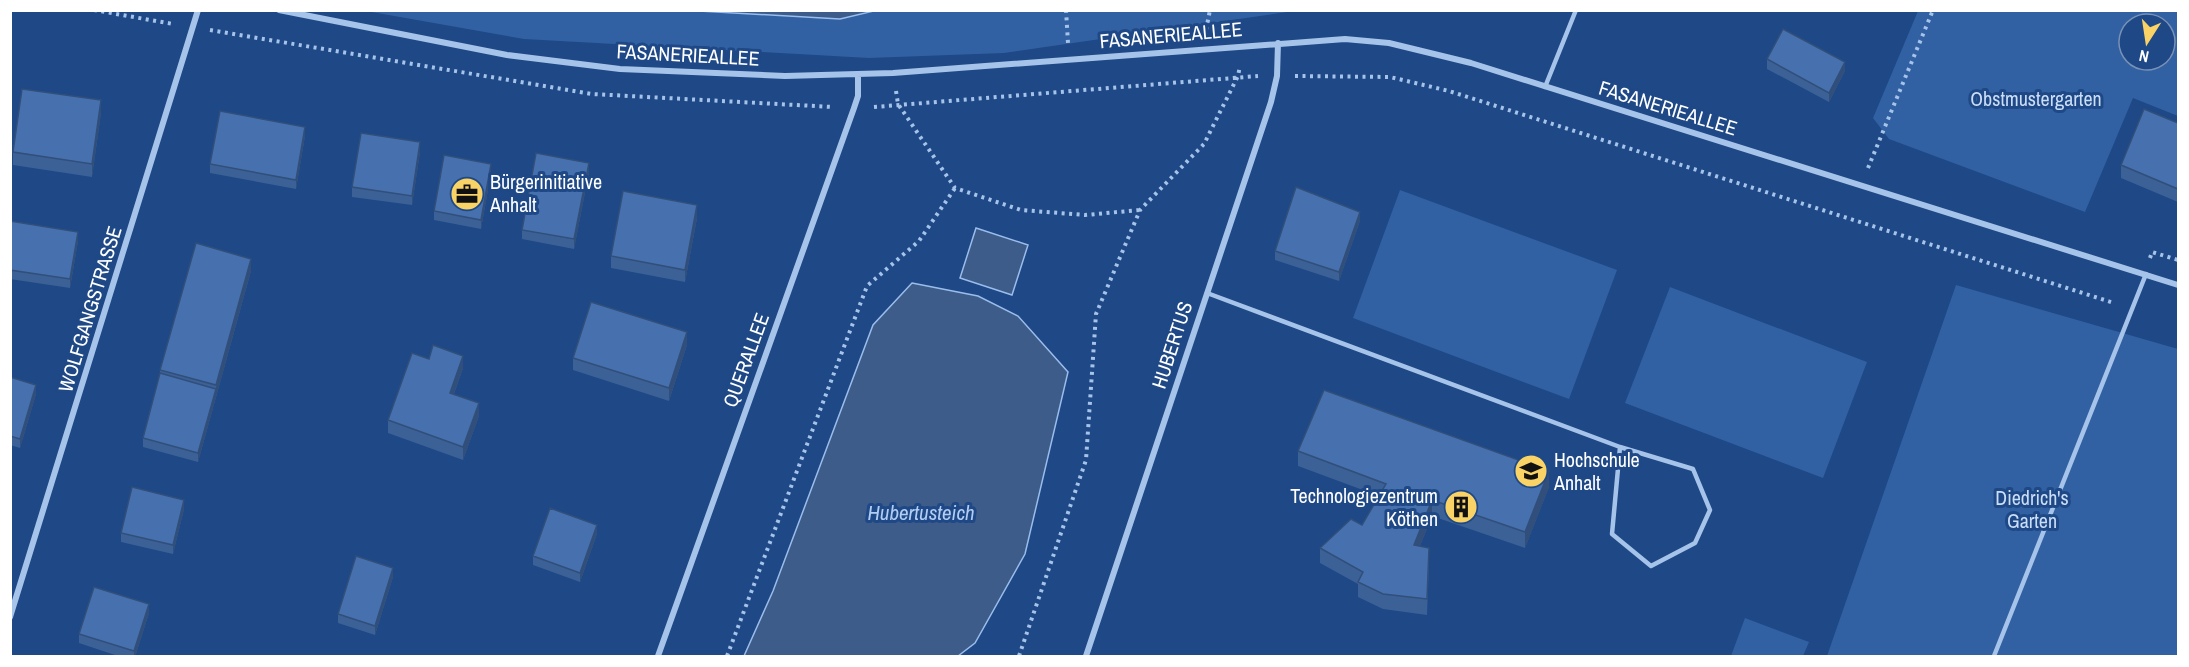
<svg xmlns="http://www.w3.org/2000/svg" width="2189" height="667" font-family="'Archivo Narrow',sans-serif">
<rect width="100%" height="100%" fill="#1e4886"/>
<!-- green -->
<path fill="#3161a3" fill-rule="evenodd" d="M699 10 840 19 874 10 1294 11 1004 53 869 58 524 39 366 11Z
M1918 11H2178V116L2133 98 2085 212 1889 139 1873 118ZM2129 24H2165V60H2129Z
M1400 190 1617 270 1569 399 1353 318Z
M1956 285 2178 349V656H1827Z
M1670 287 1867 362 1823 478 1625 403Z
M1745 618 1809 642 1803 656H1731Z"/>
<!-- water -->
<path fill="#3d5c89" stroke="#9abdec" stroke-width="1.5" d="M699 11 874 10V11L840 19Z
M976 228 1028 245 1012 295 960 278Z
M912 283 978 296 1018 316 1068 372 1025 554 975 643 958 656H744L773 591 873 325Z"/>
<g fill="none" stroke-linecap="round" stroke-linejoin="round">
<!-- path -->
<path stroke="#a6c3ea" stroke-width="4" stroke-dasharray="3 4.5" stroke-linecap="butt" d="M94 10 173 24
M1066 10 1068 43
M210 30 592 94 833 107
M1206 30 1210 10
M1295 76 1390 77 1449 91 2114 303
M896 91 898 104 955 188 1021 210 1085 215 1140 210
M874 107 1258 76
M1868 168 1933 10
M2150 258 2152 252 2178 260
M727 656 867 286 919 241 955 188
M1019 656 1086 460 1096 314 1140 210 1204 144 1238 76 1240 66"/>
<!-- lane -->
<path stroke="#a6c3ea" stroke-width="4.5" d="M1545 87 1576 10
M1207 293 1620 447 1612 534 1651 566 1695 543 1710 510 1693 469 1620 447
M1994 656 2146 274"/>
<!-- street -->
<path stroke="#a6c3ea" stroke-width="6" d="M279 10 507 55 620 69 785 76 893 73 1345 39 1389 43 1471 63 2178 285
M10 617 198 10
M658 656 854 108 858 96V74
M1086 656 1271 102 1277 76 1278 43"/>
</g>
<!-- wall -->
<path fill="#3c6196" d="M1767 59 1845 71 1829 102 1767 69Z
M101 113 92 177 13 165V152Z
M2178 123V202L2121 178V165Z
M305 136 296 189 210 173V164Z
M420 152 412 205 352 197V187Z
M589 172 574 249 522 239V230Z
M491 173 481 229 434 220V211Z
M697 218 685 282 611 268V256Z
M10 221 78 241 70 288 10 279Z
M1360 221 1339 281 1275 260V251Z
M251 271 198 462 143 447V438L160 373V370Z
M687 345 669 401 573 370V358Z
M463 368 454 394 479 416 463 460 388 433V420Z
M10 377 36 394 20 448 10 445Z
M1298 451 1549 487 1525 548 1432 516 1420 546 1429 563 1427 615 1383 609 1358 597V584L1320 563V548L1362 525 1379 496 1298 466Z
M184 509 173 554 121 542V533Z
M597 534 580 582 533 565V556Z
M393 577 375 635 338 623V614Z
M149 613 135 657H121L79 643V634Z"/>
<!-- shaded-wall -->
<path fill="#314f7a" d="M1845 62V71L1829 102V93Z
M101 100V113L92 177V164Z
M305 127V136L296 189V180Z
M420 142V152L412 205V196Z
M589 163V172L574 249V239Z
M491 164V173L481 229V220Z
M697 205V218L685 282V270Z
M1360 212V221L1339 281V272Z
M78 232V241L70 288V279Z
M251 259V271L198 462V453Z
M687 332V345L669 401V388Z
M463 356V368L450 405V393Z
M36 385V394L20 448V439Z
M479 403V416L463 460V447Z
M1549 471V487L1525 548V532Z
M184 500V509L173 554V545Z
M1432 500V516L1414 561V545Z
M597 525V534L580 582V573Z
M393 568V577L375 635V626Z
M149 604V613L135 657H134V651Z"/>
<!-- building -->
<path fill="#4671ae" stroke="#314f7a" stroke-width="1.5" d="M1783 29 1845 62 1829 93 1767 59Z
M22 89 101 100 92 164 13 152Z
M2144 109 2178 123V189L2121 165Z
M220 111 305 127 296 180 210 164Z
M361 133 420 142 412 196 352 187Z
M536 153 589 163 574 239 522 230Z
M444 155 491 164 481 220 434 211Z
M1296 187 1360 212 1339 272 1275 251Z
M623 191 697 205 685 270 611 256Z
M10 221 78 232 70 279 10 270Z
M196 243 251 259 216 385 160 370Z
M591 302 687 332 669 388 573 358Z
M433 345 463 356 450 393 479 403 463 447 388 420 412 353 429 359Z
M160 373 216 389 198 453 143 438Z
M10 377 36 385 20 439 10 436Z
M1324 390 1549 471 1525 532 1432 500 1414 545 1429 548 1427 599 1383 594 1358 582 1363 572 1320 548 1351 519 1362 525 1386 484 1298 451Z
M132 487 184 500 173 545 121 533Z
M550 508 597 525 580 573 533 556Z
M356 556 393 568 375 626 338 614Z
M94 587 149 604 134 651 79 634Z"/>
<!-- icons -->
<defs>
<symbol id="office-disc" viewBox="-11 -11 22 22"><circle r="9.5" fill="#f9d365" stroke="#1e4886"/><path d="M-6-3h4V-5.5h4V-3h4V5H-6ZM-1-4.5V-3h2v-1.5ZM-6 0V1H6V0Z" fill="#111"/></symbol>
<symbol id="university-disc" viewBox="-11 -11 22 22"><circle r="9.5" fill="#f9d365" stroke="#1e4886"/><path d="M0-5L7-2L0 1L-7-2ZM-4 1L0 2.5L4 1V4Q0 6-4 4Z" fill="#111"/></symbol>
<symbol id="building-disc" viewBox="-11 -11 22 22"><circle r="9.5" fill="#f9d365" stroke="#1e4886"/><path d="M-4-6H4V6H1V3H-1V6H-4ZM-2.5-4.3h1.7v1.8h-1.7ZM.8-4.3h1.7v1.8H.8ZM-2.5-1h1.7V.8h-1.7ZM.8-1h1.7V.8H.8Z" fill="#111"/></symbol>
</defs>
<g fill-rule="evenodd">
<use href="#office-disc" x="448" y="175" width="38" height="38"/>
<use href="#university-disc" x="1512" y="452" width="38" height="38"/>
<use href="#building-disc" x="1442" y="488" width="38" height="38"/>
</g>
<g text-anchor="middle" stroke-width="6" stroke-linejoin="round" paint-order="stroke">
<!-- street labels -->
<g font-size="20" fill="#fff" stroke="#1e4886">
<text transform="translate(1171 35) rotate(-5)" y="7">FASANERIEALLEE</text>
<text transform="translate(688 55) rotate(3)" y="7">FASANERIEALLEE</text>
<text transform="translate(1668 108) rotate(17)" y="7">FASANERIEALLEE</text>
<text transform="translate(90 309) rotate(-73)" y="7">WOLFGANGSTRASSE</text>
<text transform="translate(1172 345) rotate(-72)" y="7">HUBERTUS</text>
<text transform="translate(746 360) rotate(-70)" y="7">QUERALLEE</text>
</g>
<!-- park labels -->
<g font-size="20" fill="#cbdef8" stroke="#1e4886">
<text x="2036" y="106">Obstmustergarten</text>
<text x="2032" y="505">Diedrich's<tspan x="2032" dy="23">Garten</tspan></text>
</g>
<!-- poi labels -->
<g font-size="20" fill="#fff" stroke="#1e4886" text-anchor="start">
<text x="490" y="189">Bürgerinitiative<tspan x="490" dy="23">Anhalt</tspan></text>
<text x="1554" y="467">Hochschule<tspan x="1554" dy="23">Anhalt</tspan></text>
<text x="1438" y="503" text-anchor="end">Technologiezentrum<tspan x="1438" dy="23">Köthen</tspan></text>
</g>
<!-- water labels -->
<g font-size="21" font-style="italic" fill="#b2cdf2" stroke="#1e4886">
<text x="921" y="520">Hubertusteich</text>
</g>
</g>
<!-- border -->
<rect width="2189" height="667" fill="none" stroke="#ffffff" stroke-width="24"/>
<!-- north arrow -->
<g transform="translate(2147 42) rotate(192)"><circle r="28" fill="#1e4886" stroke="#7891b6" stroke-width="1.5"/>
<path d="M0-4.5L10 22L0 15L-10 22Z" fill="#f9d365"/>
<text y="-9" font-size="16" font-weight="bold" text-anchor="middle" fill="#ffffff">N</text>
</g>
</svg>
